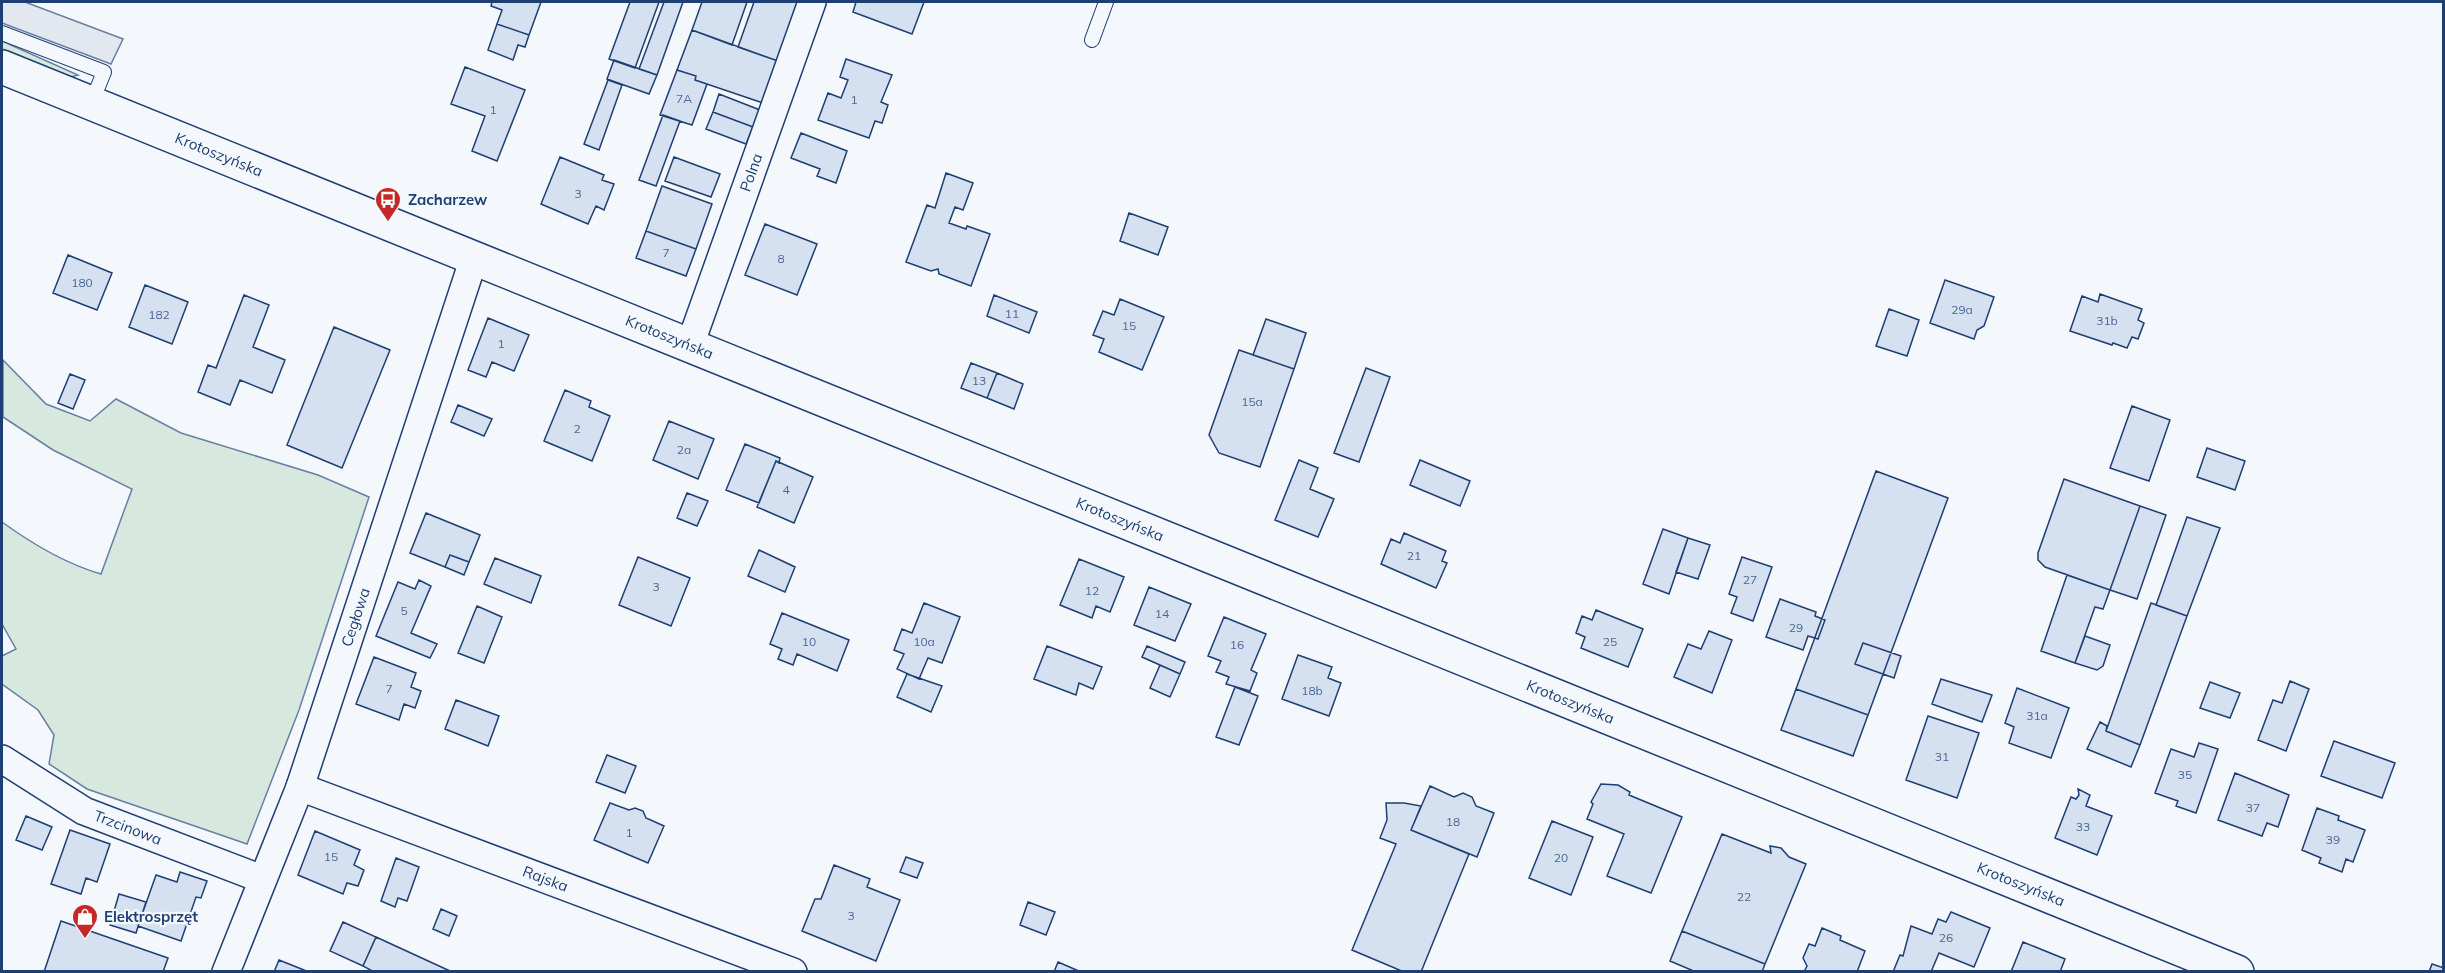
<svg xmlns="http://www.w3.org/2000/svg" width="2445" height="973" font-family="Mulish,sans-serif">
<rect width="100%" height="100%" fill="#f4f7fb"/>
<!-- green -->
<path fill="#d7e8df" stroke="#687fa3" stroke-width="1.5" d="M2 41 78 75 71 77 2 49Z
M3 360 46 404 90 421 116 399 181 433 318 475 369 497 299 710 247 844 87 789 49 764 54 735 38 710 2 684V656L16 649 2 624V522C31 543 66 564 101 574L132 489 53 450 3 417Z"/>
<!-- parking -->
<path fill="#e3e8f0" stroke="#687fa3" stroke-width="1.5" d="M2 2H25L123 39 111 64 2 23Z"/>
<!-- building -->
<path fill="#d5e0f0" stroke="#1d3f73" stroke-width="1.5" d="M492 2H541L529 35 497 24 502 10 491 6Z
M630 2H659L635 68 609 59Z
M664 2H683L657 75 639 69Z
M702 2H747L732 45 692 30Z
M754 2H799L778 61 738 47Z
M856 2H924L912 34 853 12Z
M497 24 529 35 525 47 518 45 513 60 488 50Z
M692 30 778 61 763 103 695 80 696 76 677 70Z
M846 59 892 75 881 102 888 105 882 123 875 121 869 138 818 120 828 93 841 98 848 80 840 77Z
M614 60 657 75 649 94 607 79Z
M465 67 525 90 497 161 472 151 485 116 451 104Z
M677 70 696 76 695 80 707 84 692 125 660 115Z
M608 80 622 85 599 150 584 144Z
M719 94 760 110 753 127 713 112Z
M713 112 753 127 746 144 706 129Z
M663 115 680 121 656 186 639 180Z
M801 133 847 151 836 183 817 176 820 169 791 158Z
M560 157 604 175 602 180 614 184 604 210 596 206 588 224 541 204Z
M674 157 720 174 711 197 665 181Z
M946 173 973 183 963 210 955 207 949 223 966 229 967 226 990 234 971 286 939 274 938 269 931 271 906 262 927 205 935 208Z
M662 186 712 204 696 249 646 231Z
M1129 213 1168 227 1158 255 1120 241Z
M765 224 817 244 797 295 745 275Z
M646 231 696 249 686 276 636 258Z
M68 255 112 273 97 310 53 293Z
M1945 280 1994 297 1984 326 1977 330 1974 339 1930 323Z
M145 285 188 302 172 344 129 327Z
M2100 294 2142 309 2138 320 2144 323 2138 339 2132 337 2127 348 2113 343 2112 345 2070 331 2082 296 2098 302Z
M244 295 269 305 253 347 285 360 272 393 240 380 230 405 198 392 208 365 216 368Z
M994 295 1037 312 1029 333 987 316Z
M1120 299 1164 317 1142 370 1099 352 1104 339 1093 335 1103 311 1114 315Z
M1889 309 1919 320 1907 356 1876 346Z
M488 318 529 335 514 371 492 362 486 377 468 370Z
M1266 319 1306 333 1294 369 1253 355Z
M334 327 390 350 342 468 287 445Z
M1239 350 1294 369 1260 467 1219 453 1209 435Z
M971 363 997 373 987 398 961 388Z
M1366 368 1390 377 1359 462 1334 453Z
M997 373 1023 384 1014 409 987 398Z
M70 374 85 380 73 409 58 403Z
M565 390 591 401 589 407 610 416 592 461 544 441Z
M458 405 492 419 484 436 451 422Z
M2132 406 2170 420 2149 481 2110 468Z
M669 421 714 439 698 479 653 460Z
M745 444 780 458 779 463 776 461 759 503 726 490Z
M2207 448 2245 461 2235 490 2197 477Z
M1299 460 1318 468 1310 489 1334 499 1318 537 1275 520Z
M1420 460 1470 481 1460 506 1410 485Z
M776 461 813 477 794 523 757 507Z
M1876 471 1948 498 1868 715 1796 689Z
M2064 479 2140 506 2110 590 2045 567 2038 560V553Z
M687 493 708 501 697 526 677 518Z
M2140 506 2166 515 2137 599 2110 590Z
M426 513 480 535 469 562 450 555 445 567 410 553Z
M2187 517 2220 528 2187 616 2156 605Z
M1663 529 1688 538 1669 594 1643 584Z
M1404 533 1446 551 1442 561 1447 563 1436 588 1381 564 1391 539 1400 543Z
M1688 538 1710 545 1698 579 1676 572Z
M759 550 795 567 785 592 748 576Z
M450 555 469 562 464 575 445 567Z
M638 557 690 578 671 626 619 605Z
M1742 557 1772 567 1753 621 1731 613 1737 597 1729 594Z
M495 558 541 576 531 603 484 584Z
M1079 559 1124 577 1110 612 1096 606 1092 618 1060 605Z
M2067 575 2110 590 2103 609 2095 607 2075 663 2041 651Z
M419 580 431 586 411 633 437 644 430 658 376 636 398 582 415 589Z
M1149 587 1191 604 1175 641 1134 625Z
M1780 599 1816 612 1815 616 1825 620 1818 639 1808 636 1803 650 1766 637Z
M924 603 960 617 942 663 928 658 919 679 897 669 904 654 894 650 902 629 912 633Z
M2151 603 2187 616 2140 745 2106 731Z
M477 606 502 617 484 663 458 653Z
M1596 610 1643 629 1628 667 1581 648 1585 637 1576 633 1582 616 1592 620Z
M782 613 849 640 837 671 797 654 793 665 778 659 782 649 770 644Z
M1224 617 1266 634 1251 670 1257 673 1250 691 1226 684 1229 677 1216 672 1221 661 1208 656Z
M1709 631 1732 640 1712 693 1674 677 1688 644 1701 649Z
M2085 636 2110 645 2103 666 2097 670 2075 663Z
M1863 643 1901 656 1894 678 1855 664Z
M1047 646 1102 667 1093 689 1079 683 1076 695 1034 679Z
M1147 646 1185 662 1180 674 1142 657Z
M1298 655 1332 667 1328 678 1341 683 1329 716 1282 699Z
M374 657 416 673 411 687 421 691 415 708 404 704 399 720 356 704Z
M1160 665 1180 674 1170 697 1150 688Z
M907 674 942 686 931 712 897 697Z
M1941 679 1992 695 1982 722 1932 704Z
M2290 681 2309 689 2286 751 2258 740 2273 700 2282 703Z
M2210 682 2240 693 2230 718 2200 708Z
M1235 687 1258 696 1239 745 1216 737Z
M2017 688 2069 708 2051 758 2009 743 2014 727 2005 723Z
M1796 689 1868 715 1853 756 1781 730Z
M456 700 499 716 488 746 445 729Z
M1928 716 1979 733 1957 798 1906 780Z
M2100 722 2107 726 2106 731 2140 745 2131 767 2087 749Z
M2334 741 2395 763 2382 798 2321 776Z
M2199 743 2218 749 2196 813 2176 806 2178 801 2155 793 2171 749 2194 757Z
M607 755 636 766 625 793 596 782Z
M2235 773 2289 795 2278 827 2267 823 2262 836 2218 820Z
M1601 784 1618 785 1630 792 1629 795 1682 817 1651 893 1607 876 1624 834 1587 819 1593 804 1591 802Z
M1430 786 1454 797 1463 793 1472 797 1476 806 1494 813 1477 857 1411 830Z
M2078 789 2090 795 2086 806 2112 816 2097 855 2055 838 2071 797 2076 799 2079 795Z
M610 803 629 810 635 808 643 811 646 818 664 826 648 863 594 840Z
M1386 803H1404L1421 806 1411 830 1469 854 1421 972H1404L1352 950 1396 844 1380 838 1387 820Z
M2317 808 2339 816 2338 820 2365 830 2353 862 2346 859 2342 872 2319 863 2321 858 2302 850Z
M26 816 52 827 42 850 16 840Z
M1552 821 1593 837 1571 895 1529 878Z
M70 830 110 844 97 882 86 878 81 894 51 884Z
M315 831 360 850 354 865 364 870 358 886 347 883 343 894 298 875Z
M1722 834 1771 853 1770 846 1781 848 1789 857 1806 864 1765 964 1682 931Z
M906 857 923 863 917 878 900 872Z
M396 858 419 867 407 901 398 898 395 907 381 901Z
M834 865 870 879 867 887 900 900 876 961 802 931 815 899H821Z
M180 872 207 881 201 898 196 897 181 941 138 926 156 875 177 882Z
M119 894 146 902 136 933 110 925Z
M1028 902 1055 912 1046 935 1020 925Z
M441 909 457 916 449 936 433 929Z
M1951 912 1990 928 1974 967 1939 953 1931 972H1893L1900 955 1903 956 1911 926 1932 934 1938 919 1946 922Z
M61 921 168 958 163 972H44Z
M343 922 376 937 363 966 330 951Z
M1822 928 1841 936 1840 940 1865 951 1857 972H1804L1807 966 1803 958 1809 944 1815 946Z
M1682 931 1765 964 1762 972H1696L1670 961Z
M376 937 450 971 374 972 363 966Z
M2023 942 2065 959 2060 972H2011Z
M279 960 309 972H274Z
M1058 962 1081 972H1054Z
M2432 964 2444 968V972H2429Z"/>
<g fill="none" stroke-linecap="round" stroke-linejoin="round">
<defs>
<path id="lane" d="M2 33 104 72 91 104
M1092 40 1106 2"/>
<g id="street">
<path id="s1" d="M690 345 812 2"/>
<path id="s2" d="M2 759 84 811 262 879"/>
<path id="s3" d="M300 787 793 972"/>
<path id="s4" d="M226 972 300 787 474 258"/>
</g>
<g id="primary">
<path id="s5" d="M2 67 2237 972"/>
</g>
</defs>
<!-- lane casing -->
<use href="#lane" stroke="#1d3f73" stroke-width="16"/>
<!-- street casing -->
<use href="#street" stroke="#1d3f73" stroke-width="30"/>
<!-- primary casing -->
<use href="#primary" stroke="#1d3f73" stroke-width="36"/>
<!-- lane -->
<use href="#lane" stroke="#f4f7fb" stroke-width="14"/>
<!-- street -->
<use href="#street" stroke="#f4f7fb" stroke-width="27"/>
<!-- primary -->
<use href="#primary" stroke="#f4f7fb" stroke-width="33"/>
</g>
<!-- icons -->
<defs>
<symbol id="bus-pin" viewBox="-11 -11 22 30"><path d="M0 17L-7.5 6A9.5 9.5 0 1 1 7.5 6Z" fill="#c62828" stroke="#f4f7fb"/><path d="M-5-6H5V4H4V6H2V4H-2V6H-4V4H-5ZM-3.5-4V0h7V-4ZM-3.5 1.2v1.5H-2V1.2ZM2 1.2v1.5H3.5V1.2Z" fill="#fff"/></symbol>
<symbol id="shop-pin" viewBox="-11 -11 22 30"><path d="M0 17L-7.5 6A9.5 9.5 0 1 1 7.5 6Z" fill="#c62828" stroke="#f4f7fb"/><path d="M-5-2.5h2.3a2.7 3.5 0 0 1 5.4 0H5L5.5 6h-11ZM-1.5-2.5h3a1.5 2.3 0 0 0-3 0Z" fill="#fff"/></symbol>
</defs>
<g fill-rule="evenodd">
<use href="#bus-pin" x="373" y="185" width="30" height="40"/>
<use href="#shop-pin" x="70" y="902" width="30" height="40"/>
</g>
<g text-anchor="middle" stroke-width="4.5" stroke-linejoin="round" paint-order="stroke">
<!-- number labels -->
<g font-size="12" fill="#4b6792">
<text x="684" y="103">7A</text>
<text x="854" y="104">1</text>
<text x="493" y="114">1</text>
<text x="578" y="198">3</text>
<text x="666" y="257">7</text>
<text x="781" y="263">8</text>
<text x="82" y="287">180</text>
<text x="1962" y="314">29a</text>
<text x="1012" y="318">11</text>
<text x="159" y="319">182</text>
<text x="2107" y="325">31b</text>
<text x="1129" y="330">15</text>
<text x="501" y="348">1</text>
<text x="979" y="385">13</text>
<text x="1252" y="406">15a</text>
<text x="577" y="433">2</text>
<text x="684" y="454">2a</text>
<text x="786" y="494">4</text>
<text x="1414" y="560">21</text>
<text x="1750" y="584">27</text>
<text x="656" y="591">3</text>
<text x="1092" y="595">12</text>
<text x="404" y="615">5</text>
<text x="1162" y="618">14</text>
<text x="1796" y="632">29</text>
<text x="809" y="646">10</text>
<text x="924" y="646">10a</text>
<text x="1610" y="646">25</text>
<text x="1237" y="649">16</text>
<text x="389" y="693">7</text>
<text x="1312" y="695">18b</text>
<text x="2037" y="720">31a</text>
<text x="1942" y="761">31</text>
<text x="2185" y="779">35</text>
<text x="2253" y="812">37</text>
<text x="1453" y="826">18</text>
<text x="2083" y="831">33</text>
<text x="629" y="837">1</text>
<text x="2333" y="844">39</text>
<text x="331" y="861">15</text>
<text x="1561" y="862">20</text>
<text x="1744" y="901">22</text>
<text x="851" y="920">3</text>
<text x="1946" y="942">26</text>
</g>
<!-- street labels -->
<g font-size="15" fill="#1d3f73" stroke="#f4f7fb">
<text dy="5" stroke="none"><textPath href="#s5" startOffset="234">Krotoszyńska</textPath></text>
<text dy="5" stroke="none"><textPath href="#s1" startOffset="183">Polna</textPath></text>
<text dy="5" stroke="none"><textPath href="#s5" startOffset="720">Krotoszyńska</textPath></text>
<text dy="5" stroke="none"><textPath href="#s5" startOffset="1206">Krotoszyńska</textPath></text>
<text dy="5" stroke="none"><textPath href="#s4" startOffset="378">Cegłowa</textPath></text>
<text dy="5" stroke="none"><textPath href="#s5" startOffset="1692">Krotoszyńska</textPath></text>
<text dy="5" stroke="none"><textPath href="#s2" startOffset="144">Trzcinowa</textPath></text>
<text dy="5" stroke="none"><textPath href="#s3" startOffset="262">Rajska</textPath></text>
<text dy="5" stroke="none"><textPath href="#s5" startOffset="2178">Krotoszyńska</textPath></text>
</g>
<!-- poi labels -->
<g font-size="15" font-weight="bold" fill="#1d3f73" stroke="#f4f7fb" text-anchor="start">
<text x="408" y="205">Zacharzew</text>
<text x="104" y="922">Elektrosprzęt</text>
</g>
</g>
<!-- border -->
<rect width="2445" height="973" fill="none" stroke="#1d3f73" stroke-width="6"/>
</svg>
